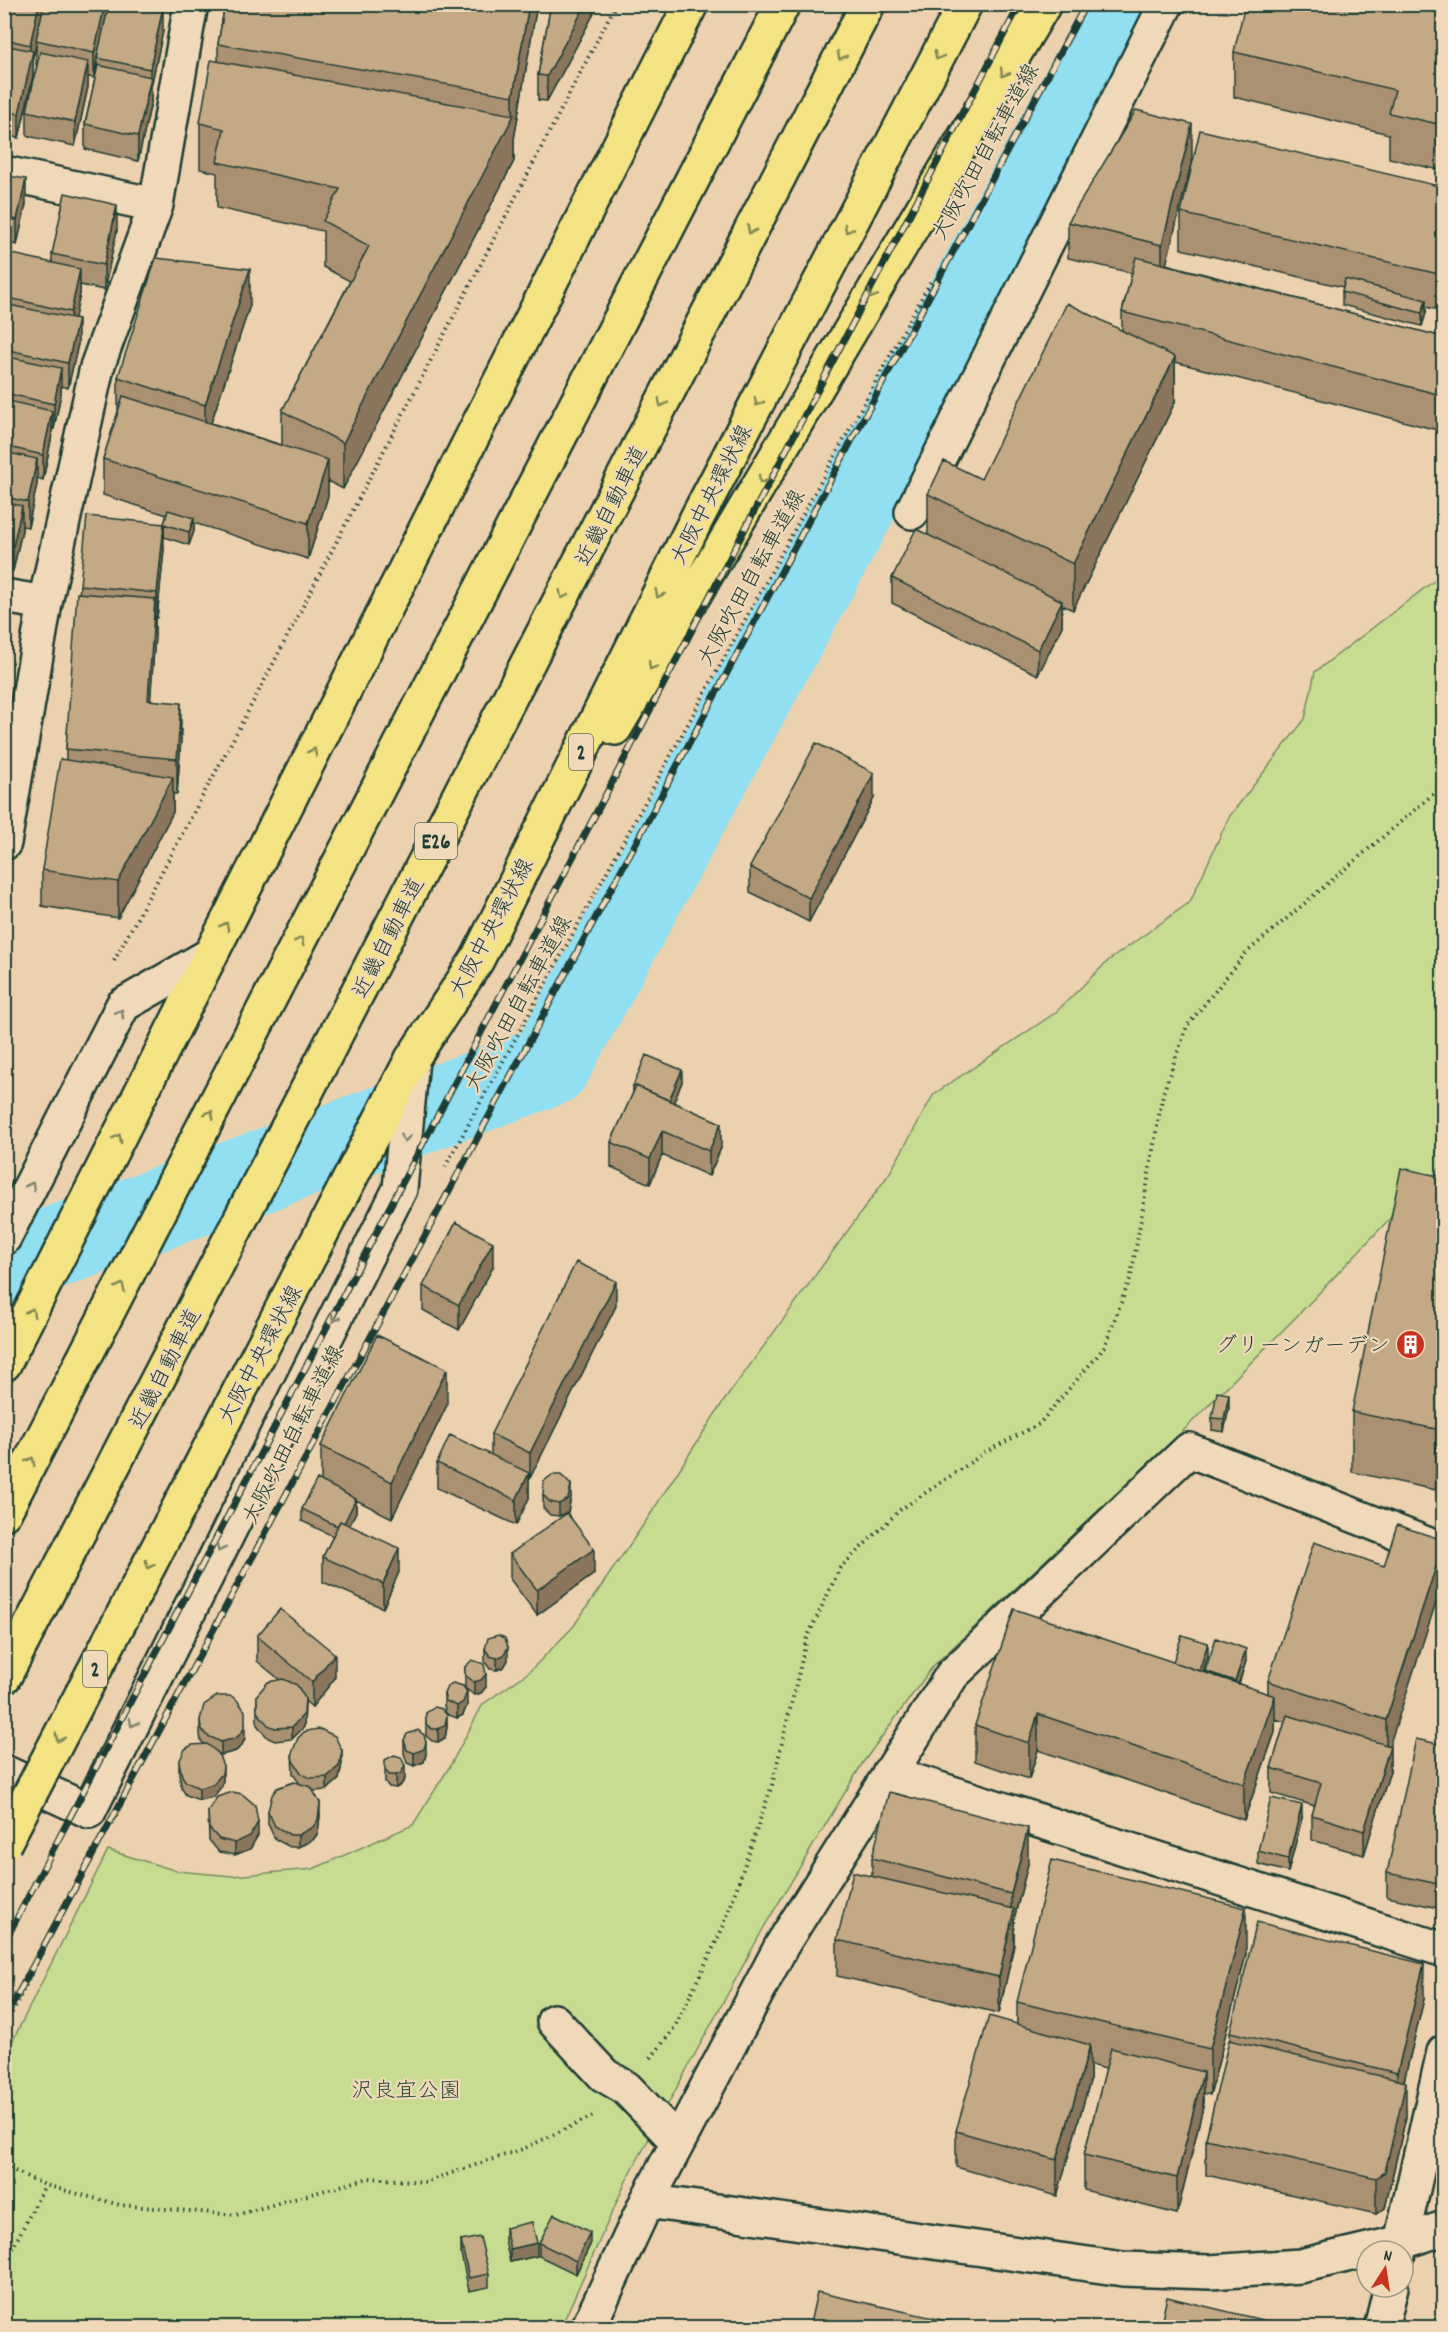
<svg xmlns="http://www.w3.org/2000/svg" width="1448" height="2332" font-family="Dekko,'Klee One',sans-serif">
<rect width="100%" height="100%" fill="#ecd1ae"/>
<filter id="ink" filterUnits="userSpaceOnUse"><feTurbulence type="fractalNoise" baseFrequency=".0167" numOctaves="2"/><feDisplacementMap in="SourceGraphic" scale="12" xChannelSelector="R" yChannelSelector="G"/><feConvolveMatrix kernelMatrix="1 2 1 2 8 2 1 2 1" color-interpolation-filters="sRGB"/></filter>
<g filter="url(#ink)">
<!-- green -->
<path fill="#c7dc91" stroke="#738c62" stroke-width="1.5" d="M1443 574V1165L1398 1210 1297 1316 1186 1428 933 1666 862 1764 764 1927 626 2181 561 2327H5L4 2058 108 1850 177 1871 232 1876 313 1869 413 1825 450 1766 483 1704 529 1672 573 1627 648 1518 721 1405 889 1174 934 1094 1055 1013 1108 961 1190 902 1229 817 1305 719 1315 672Z
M5 622 13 623 5 678 4 622Z"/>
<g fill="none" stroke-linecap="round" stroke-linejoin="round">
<!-- river -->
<path stroke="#91dff1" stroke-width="82" d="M4 1266 550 1065 1129 4"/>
<defs>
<path id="minor" d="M4 173 156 205
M912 512 1166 4
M4 596 45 603 97 367 156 205 191 4
M4 843 45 603
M4 1238 123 1005 210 955
M4 1772 89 1811 400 1189 412 1059
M889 1773 1444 1950
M554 2021 604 2075 626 2088 678 2142
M647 2201 1123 2269 1210 2272 1300 2266 1402 2242 1444 2228
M1399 2251 1444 2052
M588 2328 647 2201 782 1945 952 1675 1189 1450 1444 1551
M1381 2328 1391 2287"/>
<path id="major" d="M615 728 1044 4
M4 1364 691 4
M186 1494 412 1059 477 960 697 518 965 4"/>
<path id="highway" d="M4 1513 783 4
M4 1677 868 4"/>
</defs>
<!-- minor casing -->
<use href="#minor" stroke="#1f3d34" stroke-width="38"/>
<!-- major casing -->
<use href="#major" stroke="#1f3d34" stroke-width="38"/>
<!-- highway casing -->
<use href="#highway" stroke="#1f3d34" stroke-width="38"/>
<!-- path -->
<path stroke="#1f3d34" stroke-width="4" stroke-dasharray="1.5 4.5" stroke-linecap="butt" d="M114 961 260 689 616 4
M445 1167 932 279
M4 2029 93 1850
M651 2058 675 2027 724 1925 772 1785 807 1638 840 1568 900 1510 986 1452 1039 1424 1104 1348 1131 1276 1163 1093 1187 1026 1246 953 1444 785
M4 2166 45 2185 120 2205 236 2215 369 2178 425 2182 523 2149 593 2116
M4 2265 45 2185"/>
<!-- minor -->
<use href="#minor" stroke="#efd9b8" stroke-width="33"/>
<!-- major -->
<use href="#major" stroke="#f4e382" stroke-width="33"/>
<!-- highway -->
<use href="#highway" stroke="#f4e382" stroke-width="33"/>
<defs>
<path id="rail" d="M4 1943 1020 4
M4 2020 1086 4"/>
</defs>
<!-- rail casing -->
<use href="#rail" stroke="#1f3d34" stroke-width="7"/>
<!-- rail -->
<use href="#rail" stroke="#efd9b8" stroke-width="4.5" stroke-dasharray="14" stroke-linecap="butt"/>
<defs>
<path id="major-bridge" d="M4 1844 186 1494"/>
</defs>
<!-- major-bridge casing -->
<use href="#major-bridge" stroke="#1f3d34" stroke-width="38" stroke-linecap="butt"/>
<!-- major-bridge -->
<use href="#major-bridge" stroke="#f4e382" stroke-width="33"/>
</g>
<!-- wall -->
<path fill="#a99172" stroke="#1f3d34" stroke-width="1.5" d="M4 4H108V9L163 31 151 87V102L138 161 85 149V124L97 70V62L94 78 88 77V87L75 146 27 136V111L37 65H36V41L33 58V76L19 138 4 135Z
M225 4H537L514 139V161L343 489 328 481V496L308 559 194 523V531L189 545 164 537V524L167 515 103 495V459L118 412V377L250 305 211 423 282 445V411L350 281 323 267V231L217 208V173L200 169V123L218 62V44Z
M551 4H599L547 101 538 100V75Z
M1443 4V171L1389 158V134L1234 97V52Z
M1192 160 1166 264 1443 337 1441 431 1175 362V402L1073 610 1062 605V626L1038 675 892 603V578L928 535V494L981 479 1122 330V312L1132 273 1068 258V222Z
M4 175 26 204 17 245 11 243 9 254 52 263V254L117 230 104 290 80 285V294L74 319 78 344 68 388 61 386V393L54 429 52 428V435L43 480 37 478V484L28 527 22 526V530L13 571 4 569Z
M1443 187V311L1426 307V313L1422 326 1342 305V292L1343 287 1181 249V213Z
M164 549 157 618H155V635L150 701 181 739 177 794H173V812L118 918 42 906V870L66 760V749L80 585Z
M874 798 809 922 750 892V867Z
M682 1082 673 1102 721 1148 709 1176 662 1155 650 1184 611 1167V1142L633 1093V1086Z
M1443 1177 1436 1490 1352 1472V1412Z
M493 1267 459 1330 423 1310V1286Z
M616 1306 530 1478 529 1477V1498L516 1525 437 1488V1463L491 1455V1434Z
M447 1405 392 1518 356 1500V1512L349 1525 399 1572 383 1608 323 1582V1557L333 1536 302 1521V1509L321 1482V1446Z
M1229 1407 1224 1432 1212 1430V1418Z
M543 1495 571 1497 568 1512 559 1516 550 1515 543 1508Z
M510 1554 594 1574 537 1615 510 1579Z
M1384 1566 1390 1771 1364 1855 1312 1840V1815L1315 1806 1271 1793V1768L1285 1722 1275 1719V1732L1244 1820 1038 1750 1029 1779 975 1761V1725L1173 1662 1208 1656 1203 1672 1205 1673V1671L1246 1661 1239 1684 1268 1694V1681Z
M1443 1623V1679L1437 1678V1653Z
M257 1636 335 1678 312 1707 305 1701 304 1727 292 1739 275 1741 268 1738 257 1725V1695L280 1680 257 1661Z
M485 1649 508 1660 504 1667 497 1670 490 1669 485 1662Z
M465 1667 486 1687 481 1693 474 1695 465 1688Z
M444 1694 467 1705 463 1715 457 1718 446 1714 447 1727 445 1738 438 1742 432 1741 426 1736V1713H446L444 1706Z
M200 1720 245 1738 242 1745 236 1751 221 1755 219 1754 223 1779 222 1786 213 1797 199 1800 186 1795 182 1789 179 1775V1762L204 1744 201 1741 200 1733Z
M404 1740 426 1754 424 1762 414 1766 407 1763 404 1753Z
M1443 1745V1909L1387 1897V1873Z
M292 1753 342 1763 339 1779 327 1790 313 1791 320 1815 318 1833 313 1840 298 1847H290L275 1839 268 1824V1811L300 1784 293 1774Z
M385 1769 405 1779 401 1785 396 1788 389 1787 385 1782Z
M208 1811 258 1835 250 1849 235 1855 219 1852 209 1840Z
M1302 1818 1288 1872 1258 1864V1851Z
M872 1858 1028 1864 1014 1919V1945L999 2013 837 1976V1940L872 1877Z
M1246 1954 1210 2095 1203 2093V2107L1177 2214 1084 2190V2155L1106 2069 1090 2065V2081L1057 2196 956 2167V2131L1017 2024V2002Z
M1424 1999 1404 2081 1406 2117 1385 2208 1376 2214 1206 2175V2139L1230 2040V2032Z
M505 2228 537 2256 510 2262 505 2241Z
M461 2241 489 2274V2287L469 2291 461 2254Z
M539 2243 590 2245 576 2274 539 2256Z"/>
<!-- shaded-wall -->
<path fill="#89765d" stroke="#1f3d34" stroke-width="1.5" d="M39 4H44L33 58V76L19 138V114L30 63V45Z
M105 4H108V16L97 58 94 78V53Z
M529 4H537L514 139V161L343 489V443L513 116V96Z
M586 4H599L547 101V76Z
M163 7V31L151 87V102L138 161V136L150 84V69Z
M88 62V87L75 146V122Z
M1192 124V160L1162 281V245Z
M26 179V204L17 245V220Z
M117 205V230L104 290V265Z
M11 223V247L4 276V251Z
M80 269V294L71 336V312Z
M250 269V305L205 441V405Z
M1426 300V313L1422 326V313Z
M78 319V344L68 388V363Z
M1175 357V402L1073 610V564Z
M61 368V393L54 429V404Z
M1443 385V421L1441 431V395Z
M52 411V435L43 480V455Z
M37 459V484L28 527V502Z
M328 460V496L308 559V523Z
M22 506V530L13 571V546Z
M194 518V531L189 545V532Z
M164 524V549L157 618V593Z
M155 599V635L148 736V700Z
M1062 601V626L1038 675V650Z
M181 703V739L177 794V759Z
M874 773V798L809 922V898Z
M173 777V812L118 918V882Z
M682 1070V1082L669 1114V1101Z
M721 1123V1148L709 1176V1151Z
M662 1131V1155L650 1184V1159Z
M493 1242V1267L459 1330V1305Z
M616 1281V1306L530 1478V1453Z
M447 1369V1405L392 1518V1482Z
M1443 1390V1451L1436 1490V1429Z
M1229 1394V1407L1224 1432V1419Z
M529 1473V1498L516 1525V1500Z
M571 1485V1497L568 1512 559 1516V1504Z
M356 1499V1512L341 1541V1528Z
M1443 1545V1581L1386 1756V1720Z
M399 1548V1572L383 1608V1584Z
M594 1549V1574L537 1615V1590Z
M1208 1643V1656L1198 1686V1673Z
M508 1647V1660L504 1667 497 1670V1658Z
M1246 1649V1661L1235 1694V1681Z
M335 1654V1678L312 1707V1682Z
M486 1674V1687L481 1693 474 1695V1682Z
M467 1692V1705L463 1715 457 1718V1706Z
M1275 1696V1732L1244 1820V1784Z
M305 1698 304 1727 292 1739V1727Z
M1038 1714V1750L1029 1779V1743Z
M447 1715V1727L445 1738 438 1742V1729Z
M245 1725V1738L242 1745 236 1751 221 1755V1742Z
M426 1742V1754L424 1762 414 1766V1753Z
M1390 1746V1771L1364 1855V1831Z
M342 1751V1763L339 1779 327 1790V1777Z
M223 1766V1779L222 1786 213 1797 199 1800V1788Z
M405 1766V1779L401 1785 396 1788V1775Z
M320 1803V1815L318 1833 313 1840 298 1847V1835Z
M1302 1805V1818L1288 1872V1859Z
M258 1822V1835L250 1849 235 1855V1843Z
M1028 1828V1864L1014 1919V1945L999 2013V1977L1011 1921V1894Z
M1246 1908V1954L1210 2095V2049Z
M1424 1964V1999L1397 2109V2073Z
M1090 2045V2081L1057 2196V2160Z
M1203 2072V2107L1177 2214V2178Z
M1406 2082V2117L1385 2208 1376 2214V2178Z
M590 2232V2245L576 2274V2261Z
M537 2243V2256L510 2262V2249Z"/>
<!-- building -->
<path fill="#c4a985" stroke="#1f3d34" stroke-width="1.5" d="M4 4H39L30 45 4 39Z
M44 4H105L94 53 36 40Z
M109 4H153L163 7 150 69 97 58Z
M225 4H529L513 96 218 44Z
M551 4H586L547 76 538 75Z
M1245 4H1443V125L1389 113 1395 90 1234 52Z
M4 45 33 51 19 114 4 110Z
M40 52 88 62 75 122 27 111Z
M211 60 514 115 343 443 282 411 369 246 323 221 340 189 217 162 224 129 200 123Z
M98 65 151 77 138 136 85 124Z
M1136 110 1192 124 1162 245 1068 222Z
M1200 130 1443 187V275L1181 213Z
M4 175 26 179 17 220 4 217Z
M65 193 117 205 104 265 52 254Z
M4 221 11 223 4 251Z
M8 253 80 269 71 312 4 297V269Z
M1136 257 1443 337V385L1441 395 1122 312Z
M156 258 250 269 205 405 118 377Z
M1345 279 1426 300 1422 313 1342 292Z
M1067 303 1175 357 1073 564 928 494 944 461 981 479Z
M4 304 78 319 68 363 4 349Z
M4 356 61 368 54 404 4 393Z
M123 396 328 460 308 523 103 459Z
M4 400 52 411 43 455 4 446Z
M4 452 37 459 28 502 4 497Z
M4 502 22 506 13 546 4 544Z
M168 510 194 518 189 532 164 524Z
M87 516 164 524 157 593 80 585Z
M916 529 1062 601 1038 650 892 578Z
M77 593 155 599 148 700 181 703 177 759 66 749Z
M816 743 874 773 809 898 750 867Z
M60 759 173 777 118 882 42 870Z
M646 1055 682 1070 669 1100 636 1086V1087L633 1086Z
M636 1086 721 1123 709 1151 662 1131 650 1159 611 1142Z
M1401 1168 1443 1177V1390L1436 1429 1352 1412Z
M456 1222 493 1242 459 1305 423 1286Z
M576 1262 616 1281 530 1453 491 1434Z
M377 1335 447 1369 392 1482 321 1446Z
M1217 1392 1229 1394 1224 1419 1212 1418Z
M450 1435 529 1473 516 1500 437 1463Z
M552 1475H561L571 1485 568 1499 559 1504 550 1502 543 1495 544 1481Z
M317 1479 356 1499 344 1523 340 1521 337 1526 302 1509Z
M567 1513 594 1549 537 1590 510 1554Z
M340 1521 399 1548 383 1584 323 1557Z
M1397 1525 1443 1540V1545L1386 1720 1268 1681 1314 1542 1384 1566Z
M280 1609 335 1654 312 1682 257 1636Z
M1014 1609 1275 1696 1244 1784 1038 1714 1029 1743 975 1725Z
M1443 1623V1655L1437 1653Z
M498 1635 505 1638 508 1647 504 1655 497 1658 490 1656 485 1649 488 1638Z
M1182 1635 1208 1643 1199 1671 1173 1662Z
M1216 1638 1246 1649 1235 1681 1205 1671Z
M472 1660 484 1664 486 1674 481 1680 474 1682 465 1675V1667Z
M283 1679 297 1685 305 1698 304 1714 292 1727 275 1728 268 1725 257 1712V1695L268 1682Z
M453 1683 463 1686 467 1692 463 1702 457 1706 446 1701 444 1694 447 1686Z
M217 1696H231L237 1700 245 1711V1725L242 1732 236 1738 221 1742 206 1735 201 1728 200 1720 204 1705Z
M435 1707 442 1709 447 1715 445 1725 438 1729H432L426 1724V1713Z
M1287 1715 1390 1746 1364 1831 1312 1815 1321 1783 1271 1768Z
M320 1729 335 1736 342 1751 339 1766 327 1777 310 1778 302 1774 293 1761 292 1753 298 1738 304 1732 312 1730Z
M418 1730 424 1735 426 1742 424 1749 414 1753 407 1750 404 1740 407 1734Z
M1416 1739 1443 1745V1885L1387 1873Z
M207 1744 218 1753 223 1766 222 1774 213 1784 199 1788 186 1782 182 1776 179 1762 185 1749 192 1745Z
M394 1755 401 1757 405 1766 401 1773 396 1775H389L385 1769V1760Z
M294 1782 311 1787 320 1803 318 1820 313 1827 298 1835H290L275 1826 268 1811 272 1795 277 1788Z
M233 1792 242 1794 255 1805 258 1822 250 1836 235 1843 219 1839 209 1828 208 1811 217 1797Z
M889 1792 1028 1828 1011 1894 872 1858Z
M1271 1798 1302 1805 1288 1859 1258 1851Z
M1052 1860 1246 1908 1210 2049 1017 2002Z
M853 1872 1014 1909 999 1977 837 1940Z
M1257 1922 1424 1964 1397 2073 1230 2032Z
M989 2016 1090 2045 1057 2160 956 2131Z
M1229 2040 1406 2082 1385 2172 1376 2178 1206 2139Z
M1111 2048 1203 2072 1177 2178 1084 2155Z
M554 2214 590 2232 576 2261 539 2243Z
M532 2222 537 2243 510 2249 505 2228Z
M480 2237 489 2274 469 2278 461 2241Z
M817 2292 956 2323 955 2328H809Z
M1167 2297 1275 2323 1274 2328H1160Z
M974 2324 987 2328H973Z"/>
<!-- one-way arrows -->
<defs><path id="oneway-chevron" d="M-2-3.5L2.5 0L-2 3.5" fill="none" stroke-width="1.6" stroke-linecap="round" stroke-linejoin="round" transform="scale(1.5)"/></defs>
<g stroke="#7f8857">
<use href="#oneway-chevron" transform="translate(841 56) rotate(117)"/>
<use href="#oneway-chevron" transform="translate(938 56) rotate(118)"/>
<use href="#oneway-chevron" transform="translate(1004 73) rotate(121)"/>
<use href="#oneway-chevron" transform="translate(848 229) rotate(118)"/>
<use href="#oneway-chevron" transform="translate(751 230) rotate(117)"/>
<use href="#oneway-chevron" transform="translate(872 295) rotate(121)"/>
<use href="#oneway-chevron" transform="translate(758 402) rotate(118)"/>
<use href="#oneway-chevron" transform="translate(662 403) rotate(117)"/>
<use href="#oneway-chevron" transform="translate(762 480) rotate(121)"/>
<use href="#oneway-chevron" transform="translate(659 594) rotate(116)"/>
<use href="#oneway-chevron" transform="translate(563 595) rotate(117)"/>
<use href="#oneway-chevron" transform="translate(652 666) rotate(121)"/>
<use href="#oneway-chevron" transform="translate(313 752) rotate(-63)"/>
<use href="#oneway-chevron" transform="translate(225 926) rotate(-63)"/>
<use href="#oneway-chevron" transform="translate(300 941) rotate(-63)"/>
<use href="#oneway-chevron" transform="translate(210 1114) rotate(-63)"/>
<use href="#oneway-chevron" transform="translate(118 1138) rotate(-63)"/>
<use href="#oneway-chevron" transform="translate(121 1287) rotate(-63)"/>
<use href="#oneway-chevron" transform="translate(31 1312) rotate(-63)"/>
<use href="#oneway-chevron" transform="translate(31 1461) rotate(-63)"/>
<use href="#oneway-chevron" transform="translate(149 1565) rotate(117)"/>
<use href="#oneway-chevron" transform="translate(59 1738) rotate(117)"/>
</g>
<g stroke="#7d836f">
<use href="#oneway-chevron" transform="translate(120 1013) rotate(-59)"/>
<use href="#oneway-chevron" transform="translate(405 1138) rotate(96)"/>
<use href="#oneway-chevron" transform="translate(31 1186) rotate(-63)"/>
<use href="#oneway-chevron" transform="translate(335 1318) rotate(117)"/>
<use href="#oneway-chevron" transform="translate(220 1548) rotate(117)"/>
<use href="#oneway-chevron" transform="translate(133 1723) rotate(117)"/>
</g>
</g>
<!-- icons -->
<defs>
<symbol id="building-disc" viewBox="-11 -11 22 22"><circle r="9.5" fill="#c8321e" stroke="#efd9b8"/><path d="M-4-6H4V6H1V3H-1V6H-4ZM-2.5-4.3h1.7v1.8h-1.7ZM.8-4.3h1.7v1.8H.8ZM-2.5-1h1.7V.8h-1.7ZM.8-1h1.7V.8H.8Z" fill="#fff"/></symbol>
</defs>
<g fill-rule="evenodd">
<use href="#building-disc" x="1394" y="1328" width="33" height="33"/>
</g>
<g text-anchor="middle" stroke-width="4.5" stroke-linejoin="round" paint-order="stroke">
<!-- shield labels -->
<g fill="#efd9b8" stroke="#5d6c5c" stroke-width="1.5">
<rect x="569" y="734" width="24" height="36" rx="4.5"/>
<rect x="415" y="823" width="42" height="36" rx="4.5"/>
<rect x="83" y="1651" width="24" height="36" rx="4.5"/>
</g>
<g font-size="21" font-weight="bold" fill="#1f3d34">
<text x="581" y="759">2</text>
<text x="436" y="848">E26</text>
<text x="95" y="1676">2</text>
</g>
<!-- street labels -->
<g font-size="22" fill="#1f3d34" stroke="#efd9b8">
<text transform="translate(984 151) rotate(-61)" y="8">大阪吹田自転車道線</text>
<text transform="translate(710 494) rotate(-63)" y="8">大阪中央環状線</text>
<text transform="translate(610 505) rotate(-63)" y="8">近畿自動車道</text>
<text transform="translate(750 577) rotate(-61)" y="8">大阪吹田自転車道線</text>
<text transform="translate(490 927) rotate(-62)" y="8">大阪中央環状線</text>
<text transform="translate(387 937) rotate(-63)" y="8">近畿自動車道</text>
<text transform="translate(517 1003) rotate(-61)" y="8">大阪吹田自転車道線</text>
<text transform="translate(259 1354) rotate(-62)" y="8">大阪中央環状線</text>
<text transform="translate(164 1368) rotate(-63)" y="8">近畿自動車道</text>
<text transform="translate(292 1434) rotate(-63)" y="8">大阪吹田自転車道線</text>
</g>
<!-- poi labels -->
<g font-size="22" fill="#1f3d34" stroke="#efd9b8" text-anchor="end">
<text x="1390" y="1352">グリーンガーデン</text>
</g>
<!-- park labels -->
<g font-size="22" fill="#304d3d" stroke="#efd9b8">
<text x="406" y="2097">沢良宜公園</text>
</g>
</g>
<!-- margin -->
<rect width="1448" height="2332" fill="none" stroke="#efd9b8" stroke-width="24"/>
<rect x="12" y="12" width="1424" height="2308" fill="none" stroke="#1f3d34" stroke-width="2" filter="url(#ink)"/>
<!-- north arrow -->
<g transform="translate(1385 2269) rotate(12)"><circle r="28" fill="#efd9b8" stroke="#9c9b83" stroke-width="1.5"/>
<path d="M0-4.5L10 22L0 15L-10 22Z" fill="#c8321e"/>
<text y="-9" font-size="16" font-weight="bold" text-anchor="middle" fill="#1f3d34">N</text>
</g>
</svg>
